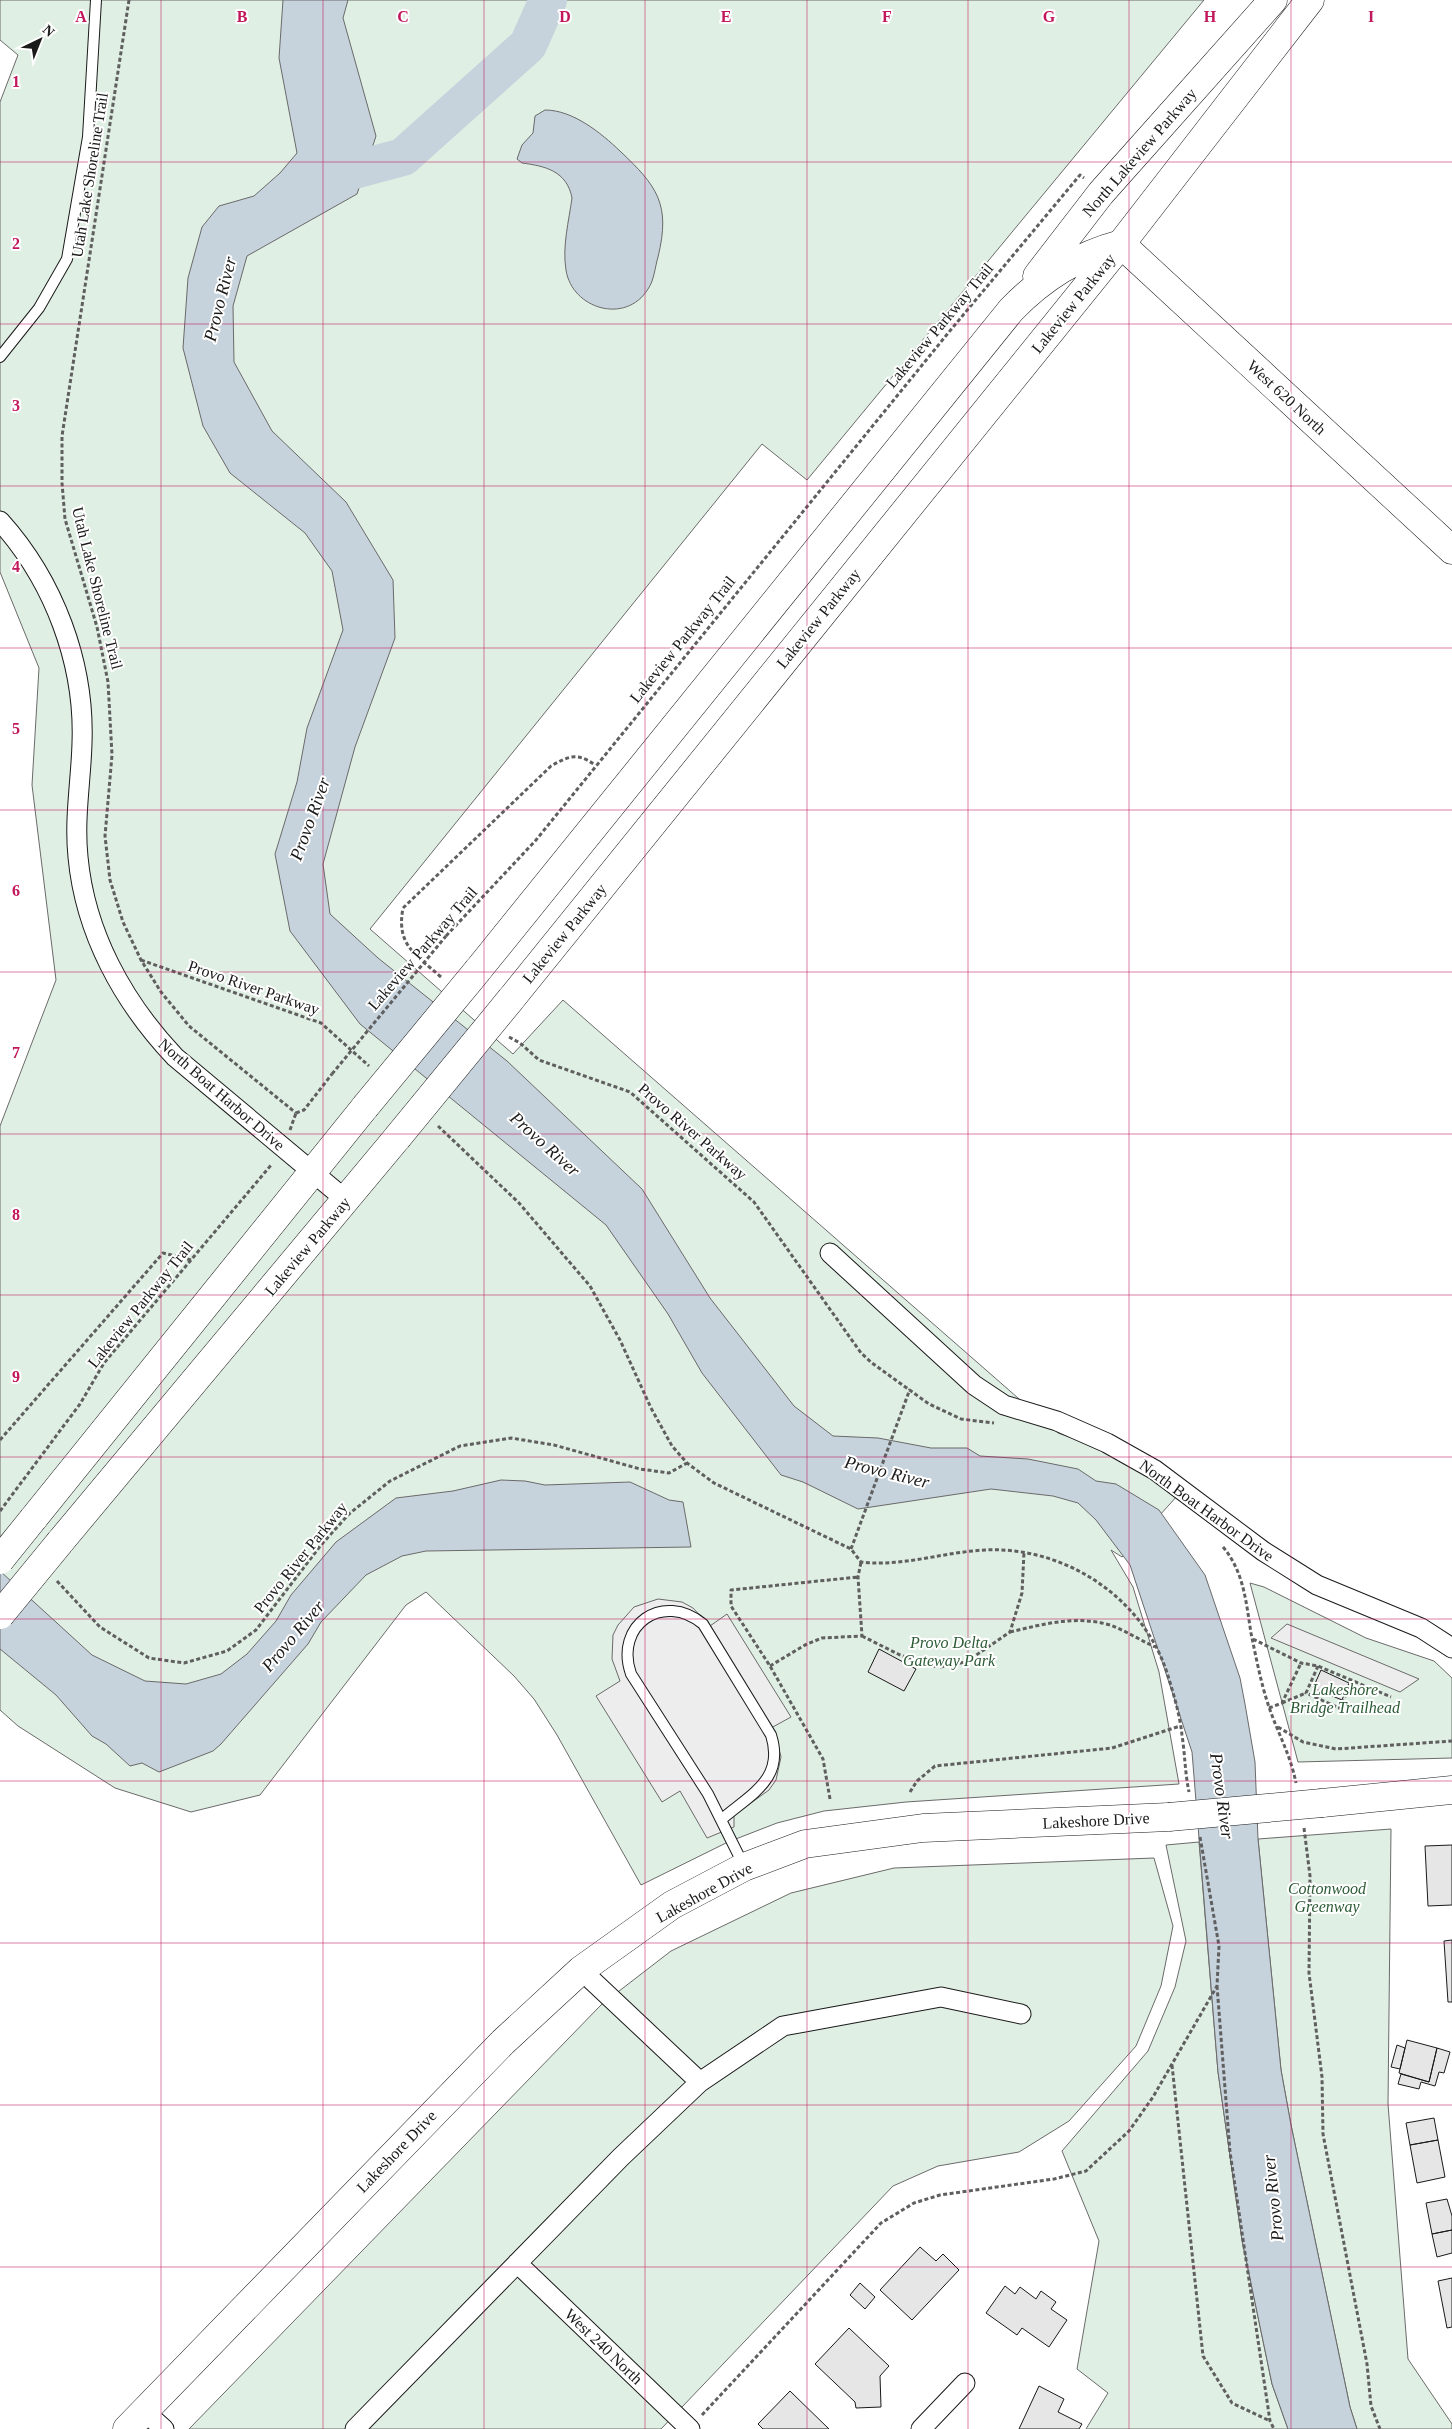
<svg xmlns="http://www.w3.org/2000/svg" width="1452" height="2429" font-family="Georgia,serif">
<rect width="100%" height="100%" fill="#fff"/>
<!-- green -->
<path fill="#e0efe3" stroke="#6a6a6a" d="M0 0H1204L807 480 762 444 370 929 513 1054 563 1000 1058 1433 1100 1448 1178 1495 1122 1557 1111 1550 1133 1587 1159 1672 1179 1784 906 1802 824 1811 777 1823 728 1842 641 1885 557 1735 534 1699 514 1676 426 1592 406 1605 260 1795 191 1812 115 1788 18 1726 0 1710V1126L56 980 32 785 39 668 0 572V102L18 55 0 40Z
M1250 1583 1264 1587 1366 1638 1434 1661 1452 1678V1758L1298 1762Z
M1391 1829 1388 2104 1408 2359 1452 2424V2429H1357L1350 2407 1291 2125 1281 2070 1258 1839Z
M1199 1842 1218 2072 1242 2240 1272 2384 1288 2429H1086L1108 2393 1077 2369 1099 2241 1062 2151 1148 2051 1175 1987 1186 1941 1166 1845Z
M1154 1858 1173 1926 1161 1986 1136 2046 1069 2121 1019 2152 938 2166 893 2186 661 2429H189L601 2005 671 1951 791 1893 894 1868Z"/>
<!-- parking -->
<path fill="#ededed" stroke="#6a6a6a" d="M658 1599 682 1602 693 1608 710 1626 727 1614 791 1717 771 1728 776 1737 781 1757 776 1780 769 1790 734 1815V1827L707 1838 680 1791 662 1802 596 1696 620 1681 612 1659 613 1635 618 1625 634 1607Z
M1287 1624 1419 1679 1400 1692 1271 1638Z"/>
<!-- water -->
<path fill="#c6d2dc" stroke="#6a6a6a" d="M283 0H348L343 18 376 136 357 194 247 256 233 306 234 362 272 431 346 502 393 580 395 638 355 747 323 864 330 914 378 958 507 1061 642 1189 710 1298 794 1406 833 1436 878 1438 931 1448H967L980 1456 1028 1459 1078 1469 1096 1481 1116 1484 1159 1510 1205 1575 1240 1678 1245 1704 1255 1762 1258 1839 1281 2070 1291 2125 1350 2407 1357 2429H1288L1272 2384 1242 2240 1218 2072 1192 1752 1130 1565 1096 1520 1078 1503 1053 1496 991 1489 858 1509 803 1482 781 1475 702 1373 668 1314 606 1225 360 1024 290 931 275 854 297 782 307 728 343 630 332 571 305 533 230 473 203 426 183 348 188 278 202 227 219 206 254 196 280 173 297 153 279 58Z
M545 110C573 110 601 133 620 151 657 186 671 204 658 257 655 267 654 281 648 289 626 325 572 309 566 270 562 247 569 220 572 198 567 171 545 166 522 163L517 159 522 145 533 133 535 116Z
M501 1480 525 1481 545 1485 630 1482 669 1500 683 1502 691 1547 426 1551 402 1556 366 1575 321 1622 308 1644 221 1744 213 1751 159 1772 142 1763 130 1766 106 1744 92 1736 56 1695 0 1649V1571L92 1655 145 1681 186 1684 221 1674 247 1654 276 1621 291 1595 336 1542 396 1498 453 1491Z"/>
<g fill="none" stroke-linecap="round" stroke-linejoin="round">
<!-- river -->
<path stroke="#c6d2dc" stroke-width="38" d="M317 180 403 157 528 45 548 0"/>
</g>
<!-- building -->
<path fill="#e6e6e6" stroke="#1a1a1a" d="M879 1649 916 1669 904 1691 868 1672Z
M1321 1670 1349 1683 1342 1700 1313 1688Z
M1452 1845V1905L1428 1906 1425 1846Z
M1452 1940V2002H1448L1444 1941Z
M1407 2040 1437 2048 1429 2082 1399 2073Z
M1397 2045 1405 2048 1400 2069 1391 2067Z
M1437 2048 1450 2052 1444 2073 1439 2072 1435 2086 1421 2082 1419 2089 1398 2084 1401 2074 1429 2082Z
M1434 2118 1438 2140 1410 2145 1406 2123Z
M1438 2140 1445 2177 1417 2183 1410 2145Z
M1447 2199 1452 2216V2230L1432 2234 1426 2203Z
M1452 2230V2253L1437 2257 1432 2234Z
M920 2247 936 2261 943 2254 959 2270 912 2320 880 2290Z
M1452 2278V2327L1447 2328 1438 2281Z
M860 2283 875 2297 865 2309 850 2295Z
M1005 2286 1015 2294 1020 2287 1036 2299 1041 2291 1056 2302 1051 2309 1067 2320 1049 2347 1022 2328 1017 2335 986 2313Z
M849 2328 889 2366 880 2376 881 2407 856 2408 855 2402 815 2364Z
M1039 2386 1064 2399 1058 2412 1082 2424 1079 2429H1019Z
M790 2391 829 2429H763L758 2424Z"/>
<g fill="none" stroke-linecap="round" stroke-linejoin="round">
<defs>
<path id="lane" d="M0 357 39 308 67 259 88 137 96 0
M722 1819C751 1794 785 1779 771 1735L703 1624C663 1591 614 1625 631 1674L708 1794 744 1866"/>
<path id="street" d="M0 521C54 581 85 663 82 743 81 781 74 818 78 857 85 933 123 1002 175 1057L346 1200
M830 1253 974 1385 1004 1405 1057 1421 1107 1443 1155 1470 1263 1551 1317 1585 1421 1628 1452 1648
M581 1970 700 2082
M517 2263 690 2429
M144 2411 164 2429
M355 2429 621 2157 700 2082 783 2026 941 1997 1021 2014
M921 2429 965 2383"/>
<path id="secondary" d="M1121 244 1452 550
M1037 276 1101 193 1273 0
M478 970 1011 310C1043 277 1077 256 1121 244
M511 999 1121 244 1310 0
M33 1519 365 1107
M60 1542 397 1138
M1322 1803 1452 1790
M127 2429 503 2042 581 1970 672 1905 744 1867 805 1844 923 1828 1169 1817"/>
</defs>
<!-- lane casing -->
<use href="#lane" stroke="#1a1a1a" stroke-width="12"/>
<!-- street casing -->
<use href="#street" stroke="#1a1a1a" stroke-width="21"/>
<!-- secondary casing -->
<use href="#secondary" stroke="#1a1a1a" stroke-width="29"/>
<!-- path -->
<path stroke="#5f5f5f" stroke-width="3" stroke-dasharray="4 2.5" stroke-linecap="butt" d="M129 0 62 436V483L65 519 97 627 108 682 112 755 105 836 110 880 123 922 141 960 161 992 189 1026 296 1113
M446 936 536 840 949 332 1080 175 1084 178
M141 960 321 1023 369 1066
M441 977C415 954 396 945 403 908L551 766C569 756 577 752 595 765
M509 1037 520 1043 539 1060 630 1092 754 1202 861 1353 872 1363 929 1404 961 1419 994 1423
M296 1113 304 1110 332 1074
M438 1126 519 1203 590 1286 620 1340 651 1408 672 1446 687 1463 714 1483 851 1549 861 1562C903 1567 943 1552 985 1550 1066 1546 1145 1599 1168 1676 1174 1695 1180 1716 1182 1735 1185 1755 1185 1773 1189 1792
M290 1130 296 1113
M0 1440 163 1253 191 1260
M0 1511 80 1404 104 1363 272 1164
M1223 1547C1244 1572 1246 1602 1251 1633 1256 1657 1261 1684 1269 1707 1278 1734 1290 1753 1296 1783
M851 1549 910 1389
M57 1581 100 1627 149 1658 184 1663 227 1651 256 1630 321 1545 349 1514 390 1481 460 1446 511 1438 554 1445 640 1469 669 1473 687 1463
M1010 1632C1044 1624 1075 1615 1110 1625 1126 1631 1140 1640 1155 1647
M862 1636 900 1655 928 1665 940 1667 966 1662 1010 1632 1022 1593 1024 1552
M1253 1639 1301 1663 1318 1666 1391 1697
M770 1666 805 1645 822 1638 862 1636 858 1577 861 1562
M1318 1666 1306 1693 1339 1708 1353 1681
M1282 1703 1306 1693
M1269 1708 1282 1703 1301 1663
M1278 1727 1303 1742 1336 1749 1452 1741
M910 1792 917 1781 935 1766 1112 1748 1180 1726
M830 1799 823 1759 770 1666 731 1606V1590L858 1577
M1304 1828 1310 1876 1309 1973 1322 2077 1323 2134 1367 2364 1371 2406 1380 2429
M1217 1986 1230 2152 1270 2421 1274 2429
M1172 2065 1203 2356 1232 2403 1270 2421
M702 2415 881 2223 914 2203 940 2195 1054 2179 1086 2171 1129 2131 1153 2097 1217 1986 1219 1946 1200 1837"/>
<!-- lane -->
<use href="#lane" stroke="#fff" stroke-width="10"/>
<!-- street -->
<use href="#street" stroke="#fff" stroke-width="19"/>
<!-- secondary -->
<use href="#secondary" stroke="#fff" stroke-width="28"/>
<defs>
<path id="secondary-bridge" d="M365 1107 478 970
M397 1138 511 999
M0 1560 33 1519
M0 1615 60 1542
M1169 1817 1322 1803"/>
</defs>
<!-- secondary-bridge casing -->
<use href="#secondary-bridge" stroke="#1a1a1a" stroke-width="29" stroke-linecap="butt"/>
<!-- path-bridge -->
<path stroke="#5f5f5f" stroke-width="3" stroke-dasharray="4 2.5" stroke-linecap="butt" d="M332 1074 446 936"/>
<!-- secondary-bridge -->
<use href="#secondary-bridge" stroke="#fff" stroke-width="28"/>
</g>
<!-- grid -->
<path fill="none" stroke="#c2185b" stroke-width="1" stroke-opacity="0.55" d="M161 0V2429M323 0V2429M484 0V2429M645 0V2429M807 0V2429M968 0V2429M1129 0V2429M1291 0V2429M0 162H1452M0 324H1452M0 486H1452M0 648H1452M0 810H1452M0 972H1452M0 1134H1452M0 1295H1452M0 1457H1452M0 1619H1452M0 1781H1452M0 1943H1452M0 2105H1452M0 2267H1452"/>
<g text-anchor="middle" stroke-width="4" stroke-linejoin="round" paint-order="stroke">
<!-- street labels -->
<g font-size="16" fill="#1a1a1a" stroke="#fff">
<text transform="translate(1139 152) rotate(-49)" y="6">North Lakeview Parkway</text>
<text transform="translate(89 175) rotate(-81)" y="6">Utah Lake Shoreline Trail</text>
<text transform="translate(1073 303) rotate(-51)" y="6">Lakeview Parkway</text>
<text transform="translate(939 325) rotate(-50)" y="6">Lakeview Parkway Trail</text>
<text transform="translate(1287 397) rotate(43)" y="6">West 620 North</text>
<text transform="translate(98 588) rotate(76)" y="6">Utah Lake Shoreline Trail</text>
<text transform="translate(818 618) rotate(-51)" y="6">Lakeview Parkway</text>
<text transform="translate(682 639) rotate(-51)" y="6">Lakeview Parkway Trail</text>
<text transform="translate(564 933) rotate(-51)" y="6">Lakeview Parkway</text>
<text transform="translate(422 948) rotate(-49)" y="6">Lakeview Parkway Trail</text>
<text transform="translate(254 987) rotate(19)" y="6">Provo River Parkway</text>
<text transform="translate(222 1094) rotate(41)" y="6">North Boat Harbor Drive</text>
<text transform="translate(693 1131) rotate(41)" y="6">Provo River Parkway</text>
<text transform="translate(307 1246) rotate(-50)" y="6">Lakeview Parkway</text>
<text transform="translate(140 1304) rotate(-51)" y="6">Lakeview Parkway Trail</text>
<text transform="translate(1207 1510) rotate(36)" y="6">North Boat Harbor Drive</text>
<text transform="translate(300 1557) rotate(-51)" y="6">Provo River Parkway</text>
<text transform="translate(1096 1820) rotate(-3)" y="6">Lakeshore Drive</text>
<text transform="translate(704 1892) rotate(-29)" y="6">Lakeshore Drive</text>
<text transform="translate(396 2151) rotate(-46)" y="6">Lakeshore Drive</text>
<text transform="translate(604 2346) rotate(44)" y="6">West 240 North</text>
</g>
<!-- park labels -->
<g font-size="16" font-style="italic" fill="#2b5a34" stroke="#fff">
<text x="949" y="1648">Provo Delta<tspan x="949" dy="18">Gateway Park</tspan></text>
<text x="1345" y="1695">Lakeshore<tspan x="1345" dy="18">Bridge Trailhead</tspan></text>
<text x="1327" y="1894">Cottonwood<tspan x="1327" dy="18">Greenway</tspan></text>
</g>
<!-- water labels -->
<g font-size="18" font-style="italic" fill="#1a1a1a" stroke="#fff">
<text transform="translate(220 299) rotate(-76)" y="6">Provo River</text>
<text transform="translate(310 819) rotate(-70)" y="6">Provo River</text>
<text transform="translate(545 1144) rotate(42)" y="6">Provo River</text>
<text transform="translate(887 1472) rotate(14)" y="6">Provo River</text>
<text transform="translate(293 1636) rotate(-50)" y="6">Provo River</text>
<text transform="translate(1222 1796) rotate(82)" y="6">Provo River</text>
<text transform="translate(1273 2198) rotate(-96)" y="6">Provo River</text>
</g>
</g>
<g font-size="16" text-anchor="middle" font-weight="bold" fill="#c2185b" stroke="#fff" stroke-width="4" stroke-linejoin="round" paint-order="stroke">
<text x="81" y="22">A</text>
<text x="242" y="22">B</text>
<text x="403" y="22">C</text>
<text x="565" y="22">D</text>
<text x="726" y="22">E</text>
<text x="887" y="22">F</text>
<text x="1049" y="22">G</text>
<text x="1210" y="22">H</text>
<text x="1371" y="22">I</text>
<text x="16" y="87">1</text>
<text x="16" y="249">2</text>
<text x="16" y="411">3</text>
<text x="16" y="572">4</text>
<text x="16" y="734">5</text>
<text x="16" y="896">6</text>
<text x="16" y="1058">7</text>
<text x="16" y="1220">8</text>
<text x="16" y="1382">9</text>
</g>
<!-- north arrow -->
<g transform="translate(40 40) rotate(43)" stroke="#ffffff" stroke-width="4" paint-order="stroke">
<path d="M0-4L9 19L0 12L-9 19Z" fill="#1a1a1a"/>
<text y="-8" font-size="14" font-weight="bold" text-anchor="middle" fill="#1a1a1a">N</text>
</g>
</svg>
